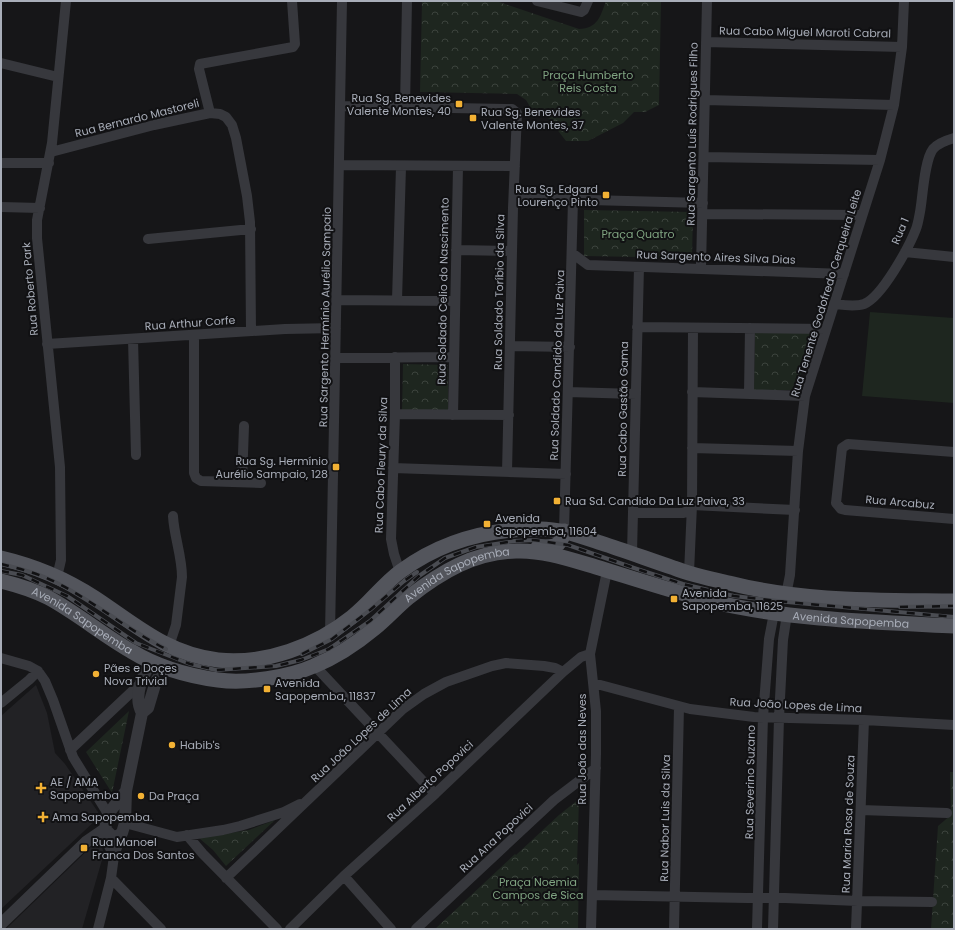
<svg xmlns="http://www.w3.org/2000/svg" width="955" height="930" font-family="Poppins,sans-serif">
<defs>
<pattern id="park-crowns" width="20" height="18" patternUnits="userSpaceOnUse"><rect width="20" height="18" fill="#1e261f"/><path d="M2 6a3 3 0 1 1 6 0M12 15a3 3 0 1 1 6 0" fill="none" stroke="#3c433d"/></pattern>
</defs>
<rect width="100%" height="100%" fill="#161618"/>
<!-- built -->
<path fill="#222225" d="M36 685 47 713 55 753 65 764 98 812 99 817 1 909V716Z
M101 845 104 853 82 929H6L92 846Z"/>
<!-- grass -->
<path fill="#1e261f" d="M870 312 954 318V403L862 396Z"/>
<!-- park -->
<path fill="url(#park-crowns)" d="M422 1H496L579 29C598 28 600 17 606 1H661L659 105 645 112H634L623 123 588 141H566L542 110H532L526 100 517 94 420 92Z
M584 210 693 212 692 258 584 256Z
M755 331 819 332 794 390H754Z
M403 364 448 365V411H402Z
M129 711 112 793 86 752Z
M950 772H954V929H931L938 826 951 815Z
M579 799 577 865 579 863 578 929H435L515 854 516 855 559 815Z
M275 820 226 866 213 850 199 838 249 830Z"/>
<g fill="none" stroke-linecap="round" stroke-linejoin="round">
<!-- minor -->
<path stroke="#37383d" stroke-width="10" d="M537 1 581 12 584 10 588 1
M706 42 902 47
M1 63 58 77
M705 100 894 105
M341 106 507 109H512L517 113 513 208 507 472
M405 107 407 1
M210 113 199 69 200 64 293 47 295 44 292 1
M51 152 154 125 210 113 220 114 226 117 232 125 236 138 247 196 250 222 251 331
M704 157 880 160
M1 163H49
M340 165 515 166
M514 198 703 203
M1 207 40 208
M703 214 862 215
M148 239 251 229
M456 250 512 251
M905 252 954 257
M572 253 588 265 844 274
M701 268 707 1
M337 300 454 301
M397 300 401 167
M834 304C843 305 855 307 864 304 882 297 909 247 916 229 918 224 919 217 920 212 923 196 924 161 933 149 938 143 947 140 954 138
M637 327 826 329
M194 335V473L196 478 201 481 261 483
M133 339 136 455
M47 344 285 329 336 328
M510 346 570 347
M395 357V414L391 539 394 554 400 572
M336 358 453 357
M568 392 636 394
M692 392 805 396
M749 393 750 328
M395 414 509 415
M453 415 458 167
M692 448 798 451
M954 452 848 444 842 448 836 503 841 509 845 510 954 519
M393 468 566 474
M242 482 244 426
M633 513H683L688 511 692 505 795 510
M564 531 573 200
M632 553 639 267
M689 573 692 505 693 328
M57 577 61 560 60 467 37 238V220L52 143 66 1
M786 595 790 575 798 451 805 396 880 160 894 105 902 47 904 1
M330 633 342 1
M169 646 176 625 182 577C182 556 174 536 173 516
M1 658 29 666 38 671 45 681 53 700 73 757 108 814
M315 666 435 794
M593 683 690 709 754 717 864 720 954 725
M1 703 29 680 38 671
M70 750 140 684
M861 810 947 813
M125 823 177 837 223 830 240 826 284 812 300 804
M105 829 109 846 114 856
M187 835 203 854 277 929
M344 876 391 929
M111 878 161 929
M226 878 403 709 424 694 446 682 492 666 506 663 544 666 555 668 563 672
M592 895 747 898H785L858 901 932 902
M98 929 111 878 114 856 122 833
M290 929 344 876 435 794 563 672 581 657 590 654
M416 929 554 800 596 768
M591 929 596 754V711L590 654 607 571
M674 929 679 707
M757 929 763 717 769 639 774 613
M773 929 779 718 783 640 787 614
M856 929 864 720"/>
<!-- tertiary -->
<path stroke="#37383d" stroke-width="12" d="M142 713 148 708 156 681 165 668
M105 829 111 835 116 837 122 833 125 823 126 791 142 713C133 697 142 675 152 662
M105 829 108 814 126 791
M1 924 86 842 105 829"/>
<!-- primary -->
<g stroke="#53555c" stroke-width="15">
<path d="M538 547C553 547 561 548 564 531"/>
<path d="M1 558C35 566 66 579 95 598 136 625 167 654 218 660 265 665 316 646 352 617 370 603 383 584 401 571 442 541 486 529 536 529 559 528 580 536 601 543 626 551 650 560 674 568 692 575 711 579 729 583 803 602 878 600 954 601"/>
<path id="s1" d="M1 581C17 585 34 590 49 598 78 614 103 635 131 651 157 667 188 676 218 680 246 684 289 677 314 666 336 657 357 643 375 628 387 618 397 607 409 597 441 572 474 552 516 551 543 550 569 559 596 567 635 579 674 592 714 602 792 620 874 622 954 626"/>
</g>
<defs>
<path id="rail" d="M1 564C21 569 41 574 59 584 96 603 128 630 166 649
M1 571 22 575 67 596 136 643 190 664 216 670 276 666 301 660 329 649 370 621 419 576 445 558 476 547 515 541 534 540 568 545 634 568 683 584 734 596 787 602 954 617
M900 607 954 606
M302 654 332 639 370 610 404 581 417 572"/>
</defs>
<!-- rail casing -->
<use href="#rail" stroke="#4a4c52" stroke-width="4"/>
<!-- rail -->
<use href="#rail" stroke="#111113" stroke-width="2.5" stroke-dasharray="8" stroke-linecap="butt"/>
</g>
<!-- markers -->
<g fill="#f2b134" stroke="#111113" stroke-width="1.5">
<rect x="455" y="100" width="8" height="8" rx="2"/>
<rect x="469" y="114" width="8" height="8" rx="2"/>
<rect x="602" y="191" width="8" height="8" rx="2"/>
<rect x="332" y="463" width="8" height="8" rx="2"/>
<rect x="553" y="497" width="8" height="8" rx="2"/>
<rect x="483" y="520" width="8" height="8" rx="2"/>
<rect x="670" y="595" width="8" height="8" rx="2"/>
<circle cx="96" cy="674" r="4"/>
<rect x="263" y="685" width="8" height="8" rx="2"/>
<circle cx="172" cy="745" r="4"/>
<path d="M39 782h4v4h4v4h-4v4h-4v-4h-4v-4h4z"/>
<circle cx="141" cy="796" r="4"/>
<path d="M41 811h4v4h4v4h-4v4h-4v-4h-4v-4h4z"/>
<rect x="80" y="844" width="8" height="8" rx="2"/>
</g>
<g text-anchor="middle" stroke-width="4" stroke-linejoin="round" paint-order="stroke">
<!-- street labels -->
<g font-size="11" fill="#a8adb8" stroke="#111113">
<text transform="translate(805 32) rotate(1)" y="4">Rua Cabo Miguel Maroti Cabral</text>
<text transform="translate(137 118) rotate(-14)" y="4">Rua Bernardo Mastoreli</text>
<text transform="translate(692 134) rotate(-89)" y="4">Rua Sargento Luís Rodrigues Filho</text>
<text transform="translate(900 231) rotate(-67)" y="4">Rua 1</text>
<text transform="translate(716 257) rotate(2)" y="4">Rua Sargento Aires Silva Dias</text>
<text transform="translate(30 289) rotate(-95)" y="4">Rua Roberto Park</text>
<text transform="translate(443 291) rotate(-89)" y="4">Rua Soldado Celio do Nascimento</text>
<text transform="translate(499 292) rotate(-89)" y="4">Rua Soldado Toríbio da Silva</text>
<text transform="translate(826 293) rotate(-73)" y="4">Rua Tenente Godofredo Cerqueira Leite</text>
<text transform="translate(325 317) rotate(-89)" y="4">Rua Sargento Hermínio Aurélio Sampaio</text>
<text transform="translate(190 323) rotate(-4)" y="4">Rua Arthur Corfe</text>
<text transform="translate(557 365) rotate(-88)" y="4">Rua Soldado Candido da Luz Paiva</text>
<text transform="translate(623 409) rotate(-89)" y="4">Rua Cabo Gastão Gama</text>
<text transform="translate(381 465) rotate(-88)" y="4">Rua Cabo Fleury da Silva</text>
<text transform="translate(900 502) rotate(5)" y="4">Rua Arcabuz</text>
<text dy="4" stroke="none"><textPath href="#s1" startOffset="511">Avenida Sapopemba</textPath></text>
<text dy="4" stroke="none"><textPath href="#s1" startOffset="919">Avenida Sapopemba</textPath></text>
<text dy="4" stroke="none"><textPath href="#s1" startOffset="91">Avenida Sapopemba</textPath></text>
<text transform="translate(796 705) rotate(3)" y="4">Rua João Lopes de Lima</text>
<text transform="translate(361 735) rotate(-43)" y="4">Rua João Lopes de Lima</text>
<text transform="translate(582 749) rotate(-90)" y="4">Rua João das Neves</text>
<text transform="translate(430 781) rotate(-43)" y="4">Rua Alberto Popovici</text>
<text transform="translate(750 782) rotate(-89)" y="4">Rua Severino Suzano</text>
<text transform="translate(665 818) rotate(-89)" y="4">Rua Nabor Luis da Silva</text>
<text transform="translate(848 824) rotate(-88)" y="4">Rua Maria Rosa de Souza</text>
<text transform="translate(496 838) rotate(-43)" y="4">Rua Ana Popovici</text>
</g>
<!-- park labels -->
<g font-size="11" fill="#7fa381" stroke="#111113">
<text x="588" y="79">Praça Humberto<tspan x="588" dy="13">Reis Costa</tspan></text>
<text x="638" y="238">Praça Quatro</text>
<text x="538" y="886">Praça Noemia<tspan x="538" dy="13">Campos de Sica</tspan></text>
</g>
<!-- poi labels -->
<g font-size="11" fill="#a8adb8" stroke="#111113" text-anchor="start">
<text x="451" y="102" text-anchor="end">Rua Sg. Benevides<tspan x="451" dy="13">Valente Montes, 40</tspan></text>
<text x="481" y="116">Rua Sg. Benevides<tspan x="481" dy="13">Valente Montes, 37</tspan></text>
<text x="598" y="193" text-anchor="end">Rua Sg. Edgard<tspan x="598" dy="13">Lourenço Pinto</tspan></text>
<text x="328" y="465" text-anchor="end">Rua Sg. Hermínio<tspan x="328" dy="13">Aurélio Sampaio, 128</tspan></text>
<text x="565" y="505">Rua Sd. Candido Da Luz Paiva, 33</text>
<text x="495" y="522">Avenida<tspan x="495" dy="13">Sapopemba, 11604</tspan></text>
<text x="682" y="597">Avenida<tspan x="682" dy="13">Sapopemba, 11625</tspan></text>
<text x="104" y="672">Pães e Doçes<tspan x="104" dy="13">Nova Trivial</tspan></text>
<text x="275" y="687">Avenida<tspan x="275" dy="13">Sapopemba, 11837</tspan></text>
<text x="180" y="749">Habib's</text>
<text x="50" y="786">AE / AMA<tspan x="50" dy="13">Sapopemba</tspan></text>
<text x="149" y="800">Da Praça</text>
<text x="52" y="821">Ama Sapopemba.</text>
<text x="92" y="846">Rua Manoel<tspan x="92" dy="13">Franca Dos Santos</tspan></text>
</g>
</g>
<!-- border -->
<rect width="955" height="930" fill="none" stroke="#a8adb8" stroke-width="4"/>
</svg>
